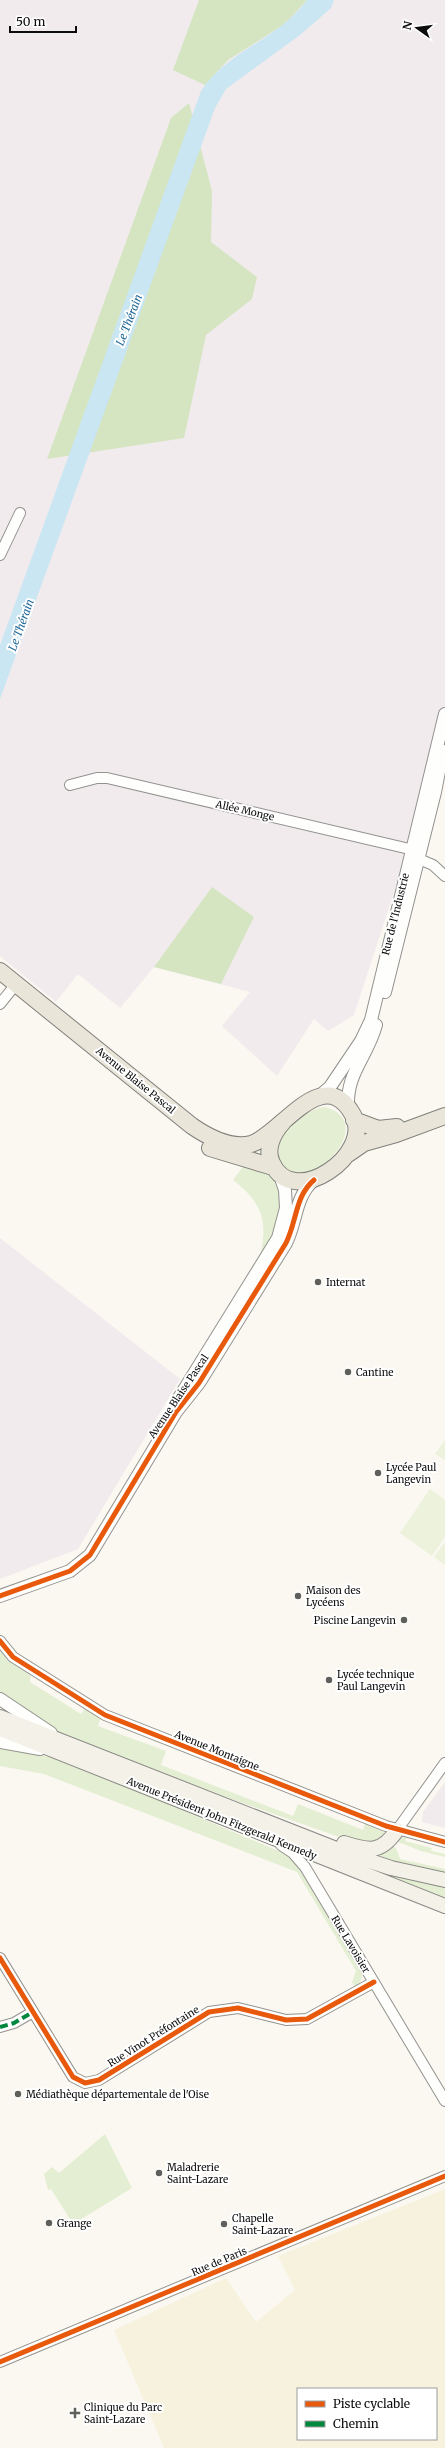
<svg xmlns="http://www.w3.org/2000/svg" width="445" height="2448" font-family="Merriweather,serif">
<rect width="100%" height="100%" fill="#faf8f1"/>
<!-- industrial -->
<path fill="#f1ebee" d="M0 0H445V744L437 739 410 843 354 1015 328 1031 314 1019 277 1076 222 1026 250 992 154 967 120 1008 78 974 56 1002 0 956Z
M0 1238 180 1379 78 1549 0 1579Z
M445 1782V1828L422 1822 423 1812Z"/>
<!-- farmland -->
<path fill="#f6f2de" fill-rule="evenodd" d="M445 2189V2448H164L114 2330 226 2278 256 2322 295 2290 278 2256ZM298 2389H436V2439H298Z"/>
<!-- green -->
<path fill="#e4eed2" d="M325 1107C379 1122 313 1192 287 1169 261 1147 301 1109 325 1107Z
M249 1165C254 1166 262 1167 266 1170 295 1191 276 1231 264 1255L261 1252C268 1218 260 1201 233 1180L243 1167Z
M0 1649 6 1658 31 1673 30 1682 81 1714 85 1708 100 1719 98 1726 166 1751 161 1765 293 1816 298 1804 363 1830 365 1824 384 1832 385 1837C372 1850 354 1842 339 1837L158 1773 57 1732 0 1694Z
M0 1748 61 1759 288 1855 300 1866 362 1971C363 1978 361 1982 355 1987L352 1982 356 1971 297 1872 44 1774 0 1766Z
M402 1837 406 1838 405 1841 432 1848 431 1851 445 1854V1857L421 1851 396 1841Z
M390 1845 396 1848 400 1859 445 1869V1874L376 1858Z
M374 1871 445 1886V1900Z
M105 2134 132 2188 73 2224 51 2189 48 2190 44 2174 52 2167 59 2173Z"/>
<!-- forest -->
<path fill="#d5e5c1" d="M199 0H307L285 24 228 60 205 85 173 70Z
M189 103 212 191 211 242 257 277 252 299 206 335 184 438 47 459 171 118Z
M212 887 254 917 221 984 154 967Z"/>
<!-- pitch -->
<path fill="#edf2dc" d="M445 1440V1460L435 1454Z
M430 1489 445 1500V1537L432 1556 400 1533Z
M445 1542V1565L434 1557Z"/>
<!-- water -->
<path fill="#c9e6f2" d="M307 0H334L331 8 300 35 226 89 215 108 0 699V645L201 91C229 49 277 41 307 0Z"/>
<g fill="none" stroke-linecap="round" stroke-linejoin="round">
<defs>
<path id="minor" d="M0 555 20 513
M70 785 97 778H107L418 851
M412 856 433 865 445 876
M0 1004 16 984
M0 1641 13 1657 105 1715 386 1826 445 1842
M397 1830 445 1763
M281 1845 293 1853 305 1867 445 2101
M0 1958 73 2077 85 2083 99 2080 209 2012 238 2008 286 2020 307 2019 374 1982
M0 2027 14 2023 33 2012
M0 2362 445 2176"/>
<path id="tertiary" d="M385 992 435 792 443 751
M317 1098 330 1087 361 1041 371 1020 445 714
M348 1109C346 1072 367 1058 376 1025
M179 1398 278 1238 286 1208 285 1190 280 1175
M0 1596 70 1571 90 1555 176 1412 199 1383 286 1243C297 1221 295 1196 314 1180
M0 1699 51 1733
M0 1742 40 1749"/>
<path id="secondary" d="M0 1717 349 1854 391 1868 445 1880
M0 1729 445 1906
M344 1843C369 1851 381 1854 397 1830"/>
<path id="primary" d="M0 971 192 1126C208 1137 230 1149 251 1144 280 1136 323 1061 353 1115 374 1154 293 1211 272 1163 265 1149 273 1133 283 1122
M354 1120 378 1129 397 1127
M210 1148 273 1167
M348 1154 364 1143 396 1134 445 1116"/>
</defs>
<!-- minor casing -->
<use href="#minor" stroke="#93928f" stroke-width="12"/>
<!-- tertiary casing -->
<use href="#tertiary" stroke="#93928f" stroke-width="14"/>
<!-- secondary casing -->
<use href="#secondary" stroke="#8a8986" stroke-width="16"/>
<!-- primary casing -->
<use href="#primary" stroke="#80807c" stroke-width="18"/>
<!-- minor -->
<use href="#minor" stroke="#fefefd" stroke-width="10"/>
<!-- tertiary -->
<use href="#tertiary" stroke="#fefefd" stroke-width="12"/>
<!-- secondary -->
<use href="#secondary" stroke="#f4f2e8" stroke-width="14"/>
<!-- primary -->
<use href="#primary" stroke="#eae5d9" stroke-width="16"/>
<!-- quiet -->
<path stroke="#00873e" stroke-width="4" stroke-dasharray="8 4" stroke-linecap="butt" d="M0 2027 14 2023 33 2012"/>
<defs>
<path id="cycleway" d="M0 1596 70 1571 90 1555 176 1412 199 1383 286 1243C297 1221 295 1196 314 1180
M0 1641 13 1657 105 1715 386 1826 445 1842
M0 1958 73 2077 85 2083 99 2080 209 2012 238 2008 286 2020 307 2019 374 1982
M0 2362 445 2176"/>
</defs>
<!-- cycleway casing -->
<use href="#cycleway" stroke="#fff" stroke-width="8"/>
<!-- cycleway -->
<use href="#cycleway" stroke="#e8590c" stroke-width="5"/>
</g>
<!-- markers -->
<g fill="#5f5f5c" stroke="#fff" stroke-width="1.5">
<circle cx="318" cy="1282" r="4"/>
<circle cx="348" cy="1372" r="4"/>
<circle cx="378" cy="1473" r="4"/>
<circle cx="298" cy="1596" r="4"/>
<circle cx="404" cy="1620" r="4"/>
<circle cx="329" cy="1680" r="4"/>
<circle cx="18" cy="2094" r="4"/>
<circle cx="159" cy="2173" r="4"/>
<circle cx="49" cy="2223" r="4"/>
<circle cx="224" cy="2224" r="4"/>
<path d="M73 2407h4v4h4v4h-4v4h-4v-4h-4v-4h4z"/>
</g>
<g text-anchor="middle" stroke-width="4" stroke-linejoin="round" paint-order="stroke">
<!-- street labels -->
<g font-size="10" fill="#0c0c0c" stroke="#fff">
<text transform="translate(245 810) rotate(13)" y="4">Allée Monge</text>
<text transform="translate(395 914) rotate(-76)" y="4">Rue de l'Industrie</text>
<text transform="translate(136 1080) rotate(39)" y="4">Avenue Blaise Pascal</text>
<text transform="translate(178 1396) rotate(-56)" y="4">Avenue Blaise Pascal</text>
<text transform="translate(217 1750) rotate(22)" y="4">Avenue Montaigne</text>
<text transform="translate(222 1818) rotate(22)" y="4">Avenue Président John Fitzgerald Kennedy</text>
<text transform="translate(351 1944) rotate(59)" y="4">Rue Lavoisier</text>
<text transform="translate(153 2036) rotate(-32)" y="4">Rue Vinot Préfontaine</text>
<text transform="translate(219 2261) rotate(-23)" y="4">Rue de Paris</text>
</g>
<!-- poi labels -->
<g font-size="10" fill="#0c0c0c" stroke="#fff" text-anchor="start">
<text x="326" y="1286">Internat</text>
<text x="356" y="1376">Cantine</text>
<text x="386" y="1471">Lycée Paul<tspan x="386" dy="12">Langevin</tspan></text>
<text x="306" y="1594">Maison des<tspan x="306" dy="12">Lycéens</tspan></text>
<text x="396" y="1624" text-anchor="end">Piscine Langevin</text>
<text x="337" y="1678">Lycée technique<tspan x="337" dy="12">Paul Langevin</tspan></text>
<text x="26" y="2098">Médiathèque départementale de l'Oise</text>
<text x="167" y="2171">Maladrerie<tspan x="167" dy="12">Saint-Lazare</tspan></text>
<text x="232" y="2222">Chapelle<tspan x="232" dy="12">Saint-Lazare</tspan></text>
<text x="57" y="2227">Grange</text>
<text x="84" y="2411">Clinique du Parc<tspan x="84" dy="12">Saint-Lazare</tspan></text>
</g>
<!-- water labels -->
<g font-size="11" font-style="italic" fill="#1d6697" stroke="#fff">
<text transform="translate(129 320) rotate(-69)" y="4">Le Thérain</text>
<text transform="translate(21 625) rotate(-70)" y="4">Le Thérain</text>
</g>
</g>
<!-- legend -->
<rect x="297" y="2388" width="140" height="52" fill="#ffffff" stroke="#9e9e9e"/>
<rect x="305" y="2401" width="20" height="6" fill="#e8590c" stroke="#9e9e9e"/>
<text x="333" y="2408" font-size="12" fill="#0c0c0c">Piste cyclable</text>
<rect x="305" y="2421" width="20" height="6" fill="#00873e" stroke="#9e9e9e"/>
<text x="333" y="2428" font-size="12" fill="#0c0c0c">Chemin</text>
<!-- north arrow -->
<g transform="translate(417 28) rotate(284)" stroke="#ffffff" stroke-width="3" paint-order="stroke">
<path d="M0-3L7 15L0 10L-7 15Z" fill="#0c0c0c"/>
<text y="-6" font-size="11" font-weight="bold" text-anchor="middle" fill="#0c0c0c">N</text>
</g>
<!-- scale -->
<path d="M10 26v6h66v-6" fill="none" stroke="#0c0c0c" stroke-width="2"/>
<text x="16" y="26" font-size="12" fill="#0c0c0c" stroke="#ffffff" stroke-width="3" paint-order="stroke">50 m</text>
</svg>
